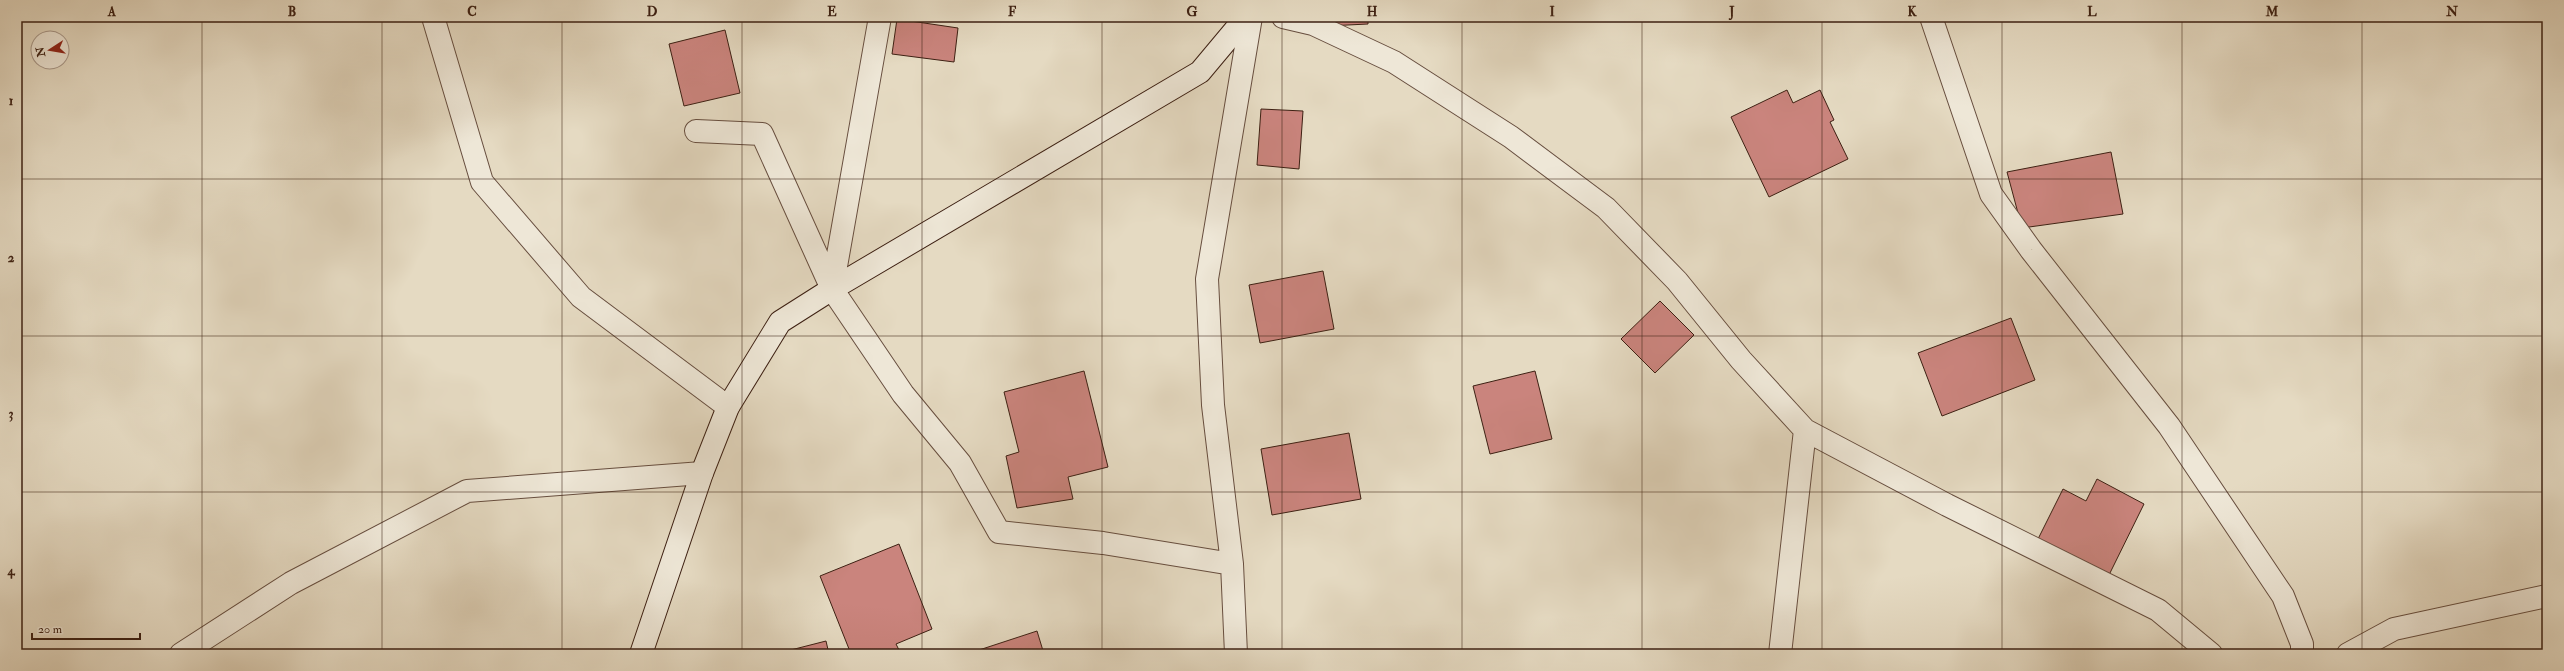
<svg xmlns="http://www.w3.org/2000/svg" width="2564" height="671" font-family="'IM FELL Double Pica',serif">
<rect width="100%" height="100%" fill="#e5dac2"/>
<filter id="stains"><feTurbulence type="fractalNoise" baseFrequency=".005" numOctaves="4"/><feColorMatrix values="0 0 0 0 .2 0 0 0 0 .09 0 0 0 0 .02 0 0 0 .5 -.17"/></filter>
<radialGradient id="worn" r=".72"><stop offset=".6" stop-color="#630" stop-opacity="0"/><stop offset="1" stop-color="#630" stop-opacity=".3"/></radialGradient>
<!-- building -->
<path fill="#ca847d" stroke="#3d2013" d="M1327 17H1368V24L1327 26Z
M897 19 958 28 954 62 892 54Z
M725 30 740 93 684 106 669 44Z
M1787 90 1793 103 1820 90 1834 120 1830 122 1848 159 1769 197 1731 117Z
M1261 109 1303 111 1299 169 1257 165Z
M2111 152 2123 214 2022 228 2007 172Z
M1323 271 1334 329 1260 343 1249 285Z
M1660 301 1694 335 1655 373 1621 339Z
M2011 318 2035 380 1942 416 1918 353Z
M1084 371 1108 467 1068 477 1073 499 1017 508 1006 456 1019 452 1004 392Z
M1535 371 1552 439 1490 454 1473 386Z
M1349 433 1361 499 1272 515 1261 449Z
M2097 479 2144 504 2108 577 2037 541 2063 489 2086 501Z
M899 544 932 629 896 644 901 654H851L820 576Z
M1037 631 1044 654H974L973 652Z
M826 641 829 654H779V653Z
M2494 650 2496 654H2479Z"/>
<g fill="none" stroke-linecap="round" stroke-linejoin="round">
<defs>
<path id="minor" d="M433 17 482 182 581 297 728 407
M880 17 832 289 903 394 960 463 999 532 1103 543 1232 564
M1283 17 1313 24 1394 62 1511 137 1606 208 1677 281 1741 360 1805 430 1947 505 2158 610 2211 654
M1931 17 1991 194 2031 250 2169 426 2283 596 2302 644V654
M696 131 762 134 832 289
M181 654 291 583 467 491 702 473
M1236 654 1232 564 1213 405 1207 279 1251 17
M1780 654 1805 430
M2348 654 2394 629 2547 596"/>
<path id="secondary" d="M641 654 702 473 728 407 780 322 832 289 1200 72 1246 17"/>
</defs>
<!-- minor casing -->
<use href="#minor" stroke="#674e3f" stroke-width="24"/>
<!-- secondary casing -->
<use href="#secondary" stroke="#3d2013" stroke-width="24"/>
<!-- minor -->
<use href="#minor" stroke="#eee7d7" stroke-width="22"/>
<!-- secondary -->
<use href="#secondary" stroke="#eee7d7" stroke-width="22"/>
</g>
<!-- grid -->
<path fill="none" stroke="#3d2013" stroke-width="1" stroke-opacity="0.55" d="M202 17V654M382 17V654M562 17V654M742 17V654M922 17V654M1102 17V654M1282 17V654M1462 17V654M1642 17V654M1822 17V654M2002 17V654M2182 17V654M2362 17V654M17 179H2547M17 336H2547M17 492H2547"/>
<!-- margin -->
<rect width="2564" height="671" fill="none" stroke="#e5dac2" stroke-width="44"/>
<!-- north arrow -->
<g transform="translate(50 50) rotate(258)"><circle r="19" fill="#eee7d7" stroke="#a79789"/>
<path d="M0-3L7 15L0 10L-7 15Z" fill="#8f2418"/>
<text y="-6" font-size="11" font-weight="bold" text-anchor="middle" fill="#3d2013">N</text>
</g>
<!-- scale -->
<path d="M32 633v6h108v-6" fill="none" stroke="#3d2013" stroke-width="2"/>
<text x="38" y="633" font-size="12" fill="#3d2013" stroke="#eee7d7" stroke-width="3" paint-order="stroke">20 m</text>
<rect x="22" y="22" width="2520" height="627" fill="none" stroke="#3d2013" stroke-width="1.5"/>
<g font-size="13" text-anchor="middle" font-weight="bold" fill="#3d2013">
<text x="112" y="16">A</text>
<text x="292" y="16">B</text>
<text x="472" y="16">C</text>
<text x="652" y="16">D</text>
<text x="832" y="16">E</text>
<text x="1012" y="16">F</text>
<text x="1192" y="16">G</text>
<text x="1372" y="16">H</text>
<text x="1552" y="16">I</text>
<text x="1732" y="16">J</text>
<text x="1912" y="16">K</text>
<text x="2092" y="16">L</text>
<text x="2272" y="16">M</text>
<text x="2452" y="16">N</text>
<text x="11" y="105">1</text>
<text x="11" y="262">2</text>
<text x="11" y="418">3</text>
<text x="11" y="575">4</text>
</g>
<rect width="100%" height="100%" filter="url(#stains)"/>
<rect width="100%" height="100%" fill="url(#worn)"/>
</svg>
